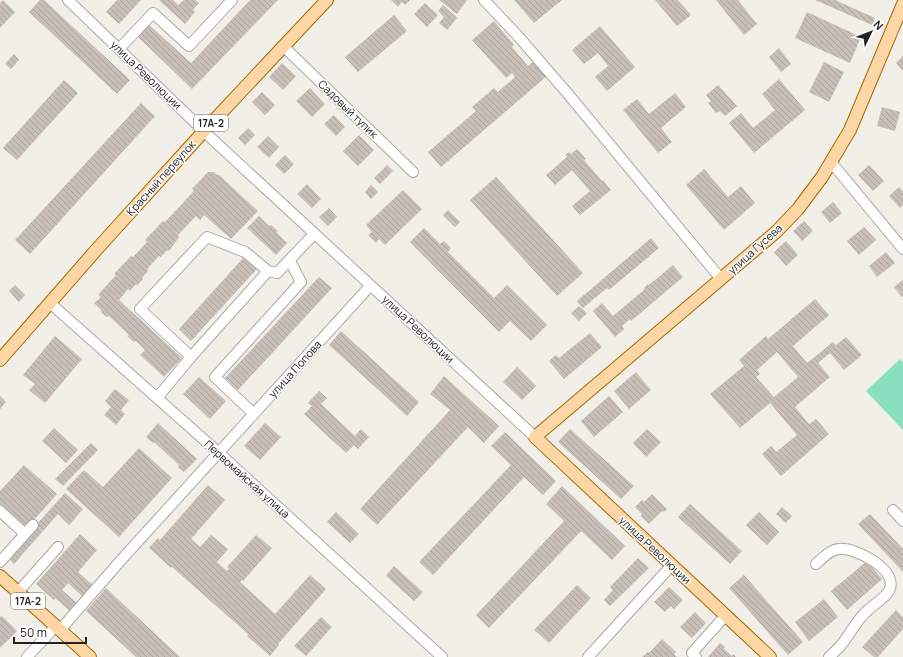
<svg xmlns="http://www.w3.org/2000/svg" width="903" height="657" font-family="Manrope,sans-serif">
<defs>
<pattern id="building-back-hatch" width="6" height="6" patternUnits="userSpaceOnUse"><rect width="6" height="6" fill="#c7bfb8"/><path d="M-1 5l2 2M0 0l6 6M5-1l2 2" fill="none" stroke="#aba49e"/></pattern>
</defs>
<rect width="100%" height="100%" fill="#f2efe9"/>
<!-- pitch -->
<path fill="#88e0be" d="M900 359 903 362V430L866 391Z"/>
<!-- building -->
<path fill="url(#building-back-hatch)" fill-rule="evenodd" d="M3 0 15 12 0 28V3Z
M40 0H44L130 80 117 94 29 12Z
M117 0H141L119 24 106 12Z
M159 0H173L178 5 184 0H195L199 3 193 10 195 12 185 24Z
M250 0H278L192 89 134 33 145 21 191 63Z
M391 0H410L405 5 402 2 398 7Z
M439 0H467L457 14Z
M514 0H562L534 23Z
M655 0H678L691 15 677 26Z
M716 0H738L757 24 744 35Z
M815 0H835L875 18 872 25Z
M425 3 438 15 427 27 414 14Z
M443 5 457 18 447 30 439 23 444 17 438 11Z
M807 12 861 37 850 63 795 38Z
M394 15 407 31 358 72 345 57Z
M494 21 514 45 512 47 528 66 534 61 547 76 441 167 428 152 476 111 472 107 494 88 498 92 515 77 512 73 506 78 472 40Z
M600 26 635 67 607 91 595 77 608 66 598 53 584 64 572 50Z
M779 48 791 64 781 72 769 57Z
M14 54 19 60 11 69 5 64Z
M903 56V71L896 63Z
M824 62 844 72 829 102 809 92Z
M282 63 296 76 283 90 269 77Z
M779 79 805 110 754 153 729 123 741 113 753 128 775 110 762 94Z
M64 80 78 93 17 160 3 148Z
M718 85 737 106 725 116 720 111 716 113 708 103 711 101 706 95Z
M310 88 325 104 312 117 296 101Z
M262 92 275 105 265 115 252 102Z
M675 93 686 107 661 128 672 142 658 153 623 110 637 99 649 114Z
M141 103 155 116 30 254 15 240Z
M882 107 900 112 895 131 877 126Z
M334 115 345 127 336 136 324 124Z
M248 128 255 135 245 145 238 138Z
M359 135 374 150 358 166 343 151Z
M268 136 279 147 269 158 257 147Z
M577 149 586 159 584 160 602 181 603 180 611 190 580 215 572 206 590 191 572 170 555 185 546 175 567 157 565 155 569 152 571 154Z
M285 155 294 164 284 174 275 165Z
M387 165 393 171 380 184 374 178Z
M869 165 884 181 873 191 858 175Z
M704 169 728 197 741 186 755 203 724 230 686 185Z
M208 172H214L217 175H219L258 211 231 239 204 215 200 220 196 216 178 235 179 237 169 251 167 250 161 257 159 256 147 269 148 271 142 278 143 279 137 286 136 284 130 291 128 289 119 300 182 358 164 377 140 355 145 350 136 341 134 342 127 336 129 335 109 316 107 317 101 312 102 311 94 303 101 297 98 295 116 275 114 274 131 256 133 257 147 242 145 240 163 221 165 222 193 192 194 191 192 189Z
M496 177 583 273 557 296 470 200Z
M307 184 321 199 312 208 297 194Z
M371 185 378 192 371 199 365 192Z
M899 187 903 191V205L900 208 889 196Z
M403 190 422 209 385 245 379 239 376 243 368 235 372 232 366 225Z
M833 202 842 213 830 223 821 212Z
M329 208 337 217 328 226 319 217Z
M448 210 460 222 455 227 443 215Z
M259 216 269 226 271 225 278 231 276 232 287 243 276 255 247 228Z
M804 221 813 231 802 241 793 231Z
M864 227 876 240 859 255 847 241Z
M424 228 440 244 444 241 451 248 448 252 494 298 507 285 547 325 531 341 510 321 499 332 410 242Z
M651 238 659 248 609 290 607 288 583 308 577 301Z
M786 241 798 255 786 266 774 252Z
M886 252 895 263 877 277 869 266Z
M244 257 257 269 191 341 179 329Z
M673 265 683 277 631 321 630 319 622 326 624 329 615 337 593 311 602 303 613 316 645 289 644 288 648 284 649 285Z
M319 277 332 288 238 390 225 378Z
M903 280V296L902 297 894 287Z
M15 285 25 295 19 302 9 291Z
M815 299 829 315 793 346 807 363 833 342 836 345 846 337 862 355 844 370 830 353 818 363 830 377 795 407 809 424 816 419 829 434 781 476 762 454 771 446 776 452 797 435 770 403 740 428 710 394 744 366 739 360 766 336 768 339ZM777 352 798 377 774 397 756 377 760 374 757 370Z
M579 306 587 313 579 321 571 313Z
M341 331 419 402 407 416 329 345Z
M590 333 602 347 564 379 549 361 556 355 559 358Z
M55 336 82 359 45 403 29 390 35 384 23 375Z
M517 367 536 386 522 400 503 382Z
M636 372 651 390 629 409 614 391Z
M444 376 499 426 484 443 468 427 377 525 360 509 450 410 430 394Z
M199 377 226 401 210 419 183 394Z
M115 389 129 400 121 410 125 414 116 425 104 415 111 407 105 401Z
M319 391 327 398 321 404 355 436 361 429 369 437 358 449 354 445 346 453 304 414 312 406 308 403Z
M0 396 6 402 0 409Z
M609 396 623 412 594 437 581 421Z
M158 423 197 459 184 472 178 467 179 465 154 442 153 443 146 437Z
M265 423 281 437 260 460 244 446Z
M54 428 78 450 66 463 42 441Z
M570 429 634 486 621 499 558 442Z
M647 429 661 442 646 457 633 443Z
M505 432 556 481 543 495 524 477 433 575 419 562 511 465 491 446Z
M91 443 98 450 63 486 55 479Z
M139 448 172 478 119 537 66 489 84 470 103 487Z
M24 465 57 494 27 528 0 504V491Z
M208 485 225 500 191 539 200 547 211 535 228 549 217 562 227 571 229 569 227 567 256 535 272 548 243 581 242 580 240 582 275 614 310 575 326 589 278 644 279 645 270 656 247 636 248 634 172 567 171 568 149 548 158 538 160 540Z
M562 486 625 546 612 560 581 531 489 628 476 615 564 521 546 504Z
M65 493 83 509 69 525 58 514 14 564 7 557Z
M652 494 667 509 664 512 662 511 649 524 641 516 642 514 635 507 642 500 644 502Z
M690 504 742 551 730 564 678 517Z
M782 507 792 516 786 523 776 514Z
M336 512 359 534 350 543 327 522Z
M759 512 779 532 767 545 746 525Z
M870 514 903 549V572L858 524Z
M80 534 97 550 78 572 93 585 83 597 68 583 62 590 77 603 70 611 55 598 54 600 36 584Z
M638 558 649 568 610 606 604 600 613 590 610 587Z
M867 561 882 579 847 610 831 591Z
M394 566 423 592 414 601 386 576Z
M744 575 803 642 788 655 729 588Z
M577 585 591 598 549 643 534 630Z
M669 587 683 600 674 609 671 606 665 612 654 602Z
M106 588 180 657H136L86 611Z
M824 599 838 617 809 641 795 622Z
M896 610 903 617V629L878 657H874L862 647Z
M695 612 706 623 692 638 680 627Z
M2 616 17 631 0 648V617Z
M321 617 332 627 306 656 294 646Z
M662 639 676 652 674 654 677 657H642L648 652 649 653Z
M720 643 725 647 724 649 732 656 733 654 736 657H708Z"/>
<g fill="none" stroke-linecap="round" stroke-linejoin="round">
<defs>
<path id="minor" d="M68 0 212 139 535 437
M484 0 518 36 568 94 721 279
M283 46 413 172
M119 49 153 13 189 46 232 0
M831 162 903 249
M50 303 219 453 442 657
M191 357 268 271
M157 398 191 357 140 309 207 237 245 252 268 271 277 273 314 234
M254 414 215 377 301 282 290 261
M893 510 903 521
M0 511 25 534 0 562
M25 534 33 525
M816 564C823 558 829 550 839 549 855 547 900 570 889 591 884 599 870 607 864 614 855 623 850 634 842 644 838 649 833 653 829 657
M18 592 58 547
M60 630 122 559 370 286
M27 657 56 626
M588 657 671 566
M696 657 692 653 725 616"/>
<path id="major" d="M0 360 97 249 204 131 327 0
M0 576 90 657
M770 657 535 437 736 266 776 232 798 209 822 177 850 130 903 4"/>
</defs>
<!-- minor casing -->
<use href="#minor" stroke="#a9a9a9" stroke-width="12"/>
<!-- major casing -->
<use href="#major" stroke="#a06b00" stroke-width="14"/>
<!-- minor -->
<use href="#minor" stroke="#fff" stroke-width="10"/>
<!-- major -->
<use href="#major" stroke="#fcd6a4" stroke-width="12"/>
</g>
<g text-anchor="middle" stroke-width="3" stroke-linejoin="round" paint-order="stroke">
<!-- shield labels -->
<g fill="#fff" stroke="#646464" stroke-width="1">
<rect x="194" y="115" width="34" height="16" rx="3"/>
<rect x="11" y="593" width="34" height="16" rx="3"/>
</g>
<g font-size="10" font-weight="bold" fill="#222">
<text x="211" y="127">17А-2</text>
<text x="28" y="605">17А-2</text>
</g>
<!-- street labels -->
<g font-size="11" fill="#222" stroke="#fff">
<text transform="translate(146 75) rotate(44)" y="4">улица Революции</text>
<text transform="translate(348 109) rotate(44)" y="4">Садовый тупик</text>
<text transform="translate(161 178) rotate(-48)" y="4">Красный переулок</text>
<text transform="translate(755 249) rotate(-42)" y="4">улица Гусева</text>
<text transform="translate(418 329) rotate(43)" y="4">улица Революции</text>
<text transform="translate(295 369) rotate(-48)" y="4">улица Попова</text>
<text transform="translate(247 479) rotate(42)" y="4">Первомайская улица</text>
<text transform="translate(655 550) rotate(43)" y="4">улица Революции</text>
</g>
</g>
<!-- north arrow -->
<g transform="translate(871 32) rotate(47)" stroke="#ffffff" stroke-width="3" paint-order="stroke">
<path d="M0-3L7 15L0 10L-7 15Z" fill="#222222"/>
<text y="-6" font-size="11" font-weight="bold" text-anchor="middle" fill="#222222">N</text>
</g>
<!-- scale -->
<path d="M14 637v6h72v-6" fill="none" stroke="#222222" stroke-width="2"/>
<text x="20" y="637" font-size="12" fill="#222222" stroke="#ffffff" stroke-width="3" paint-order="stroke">50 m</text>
</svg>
